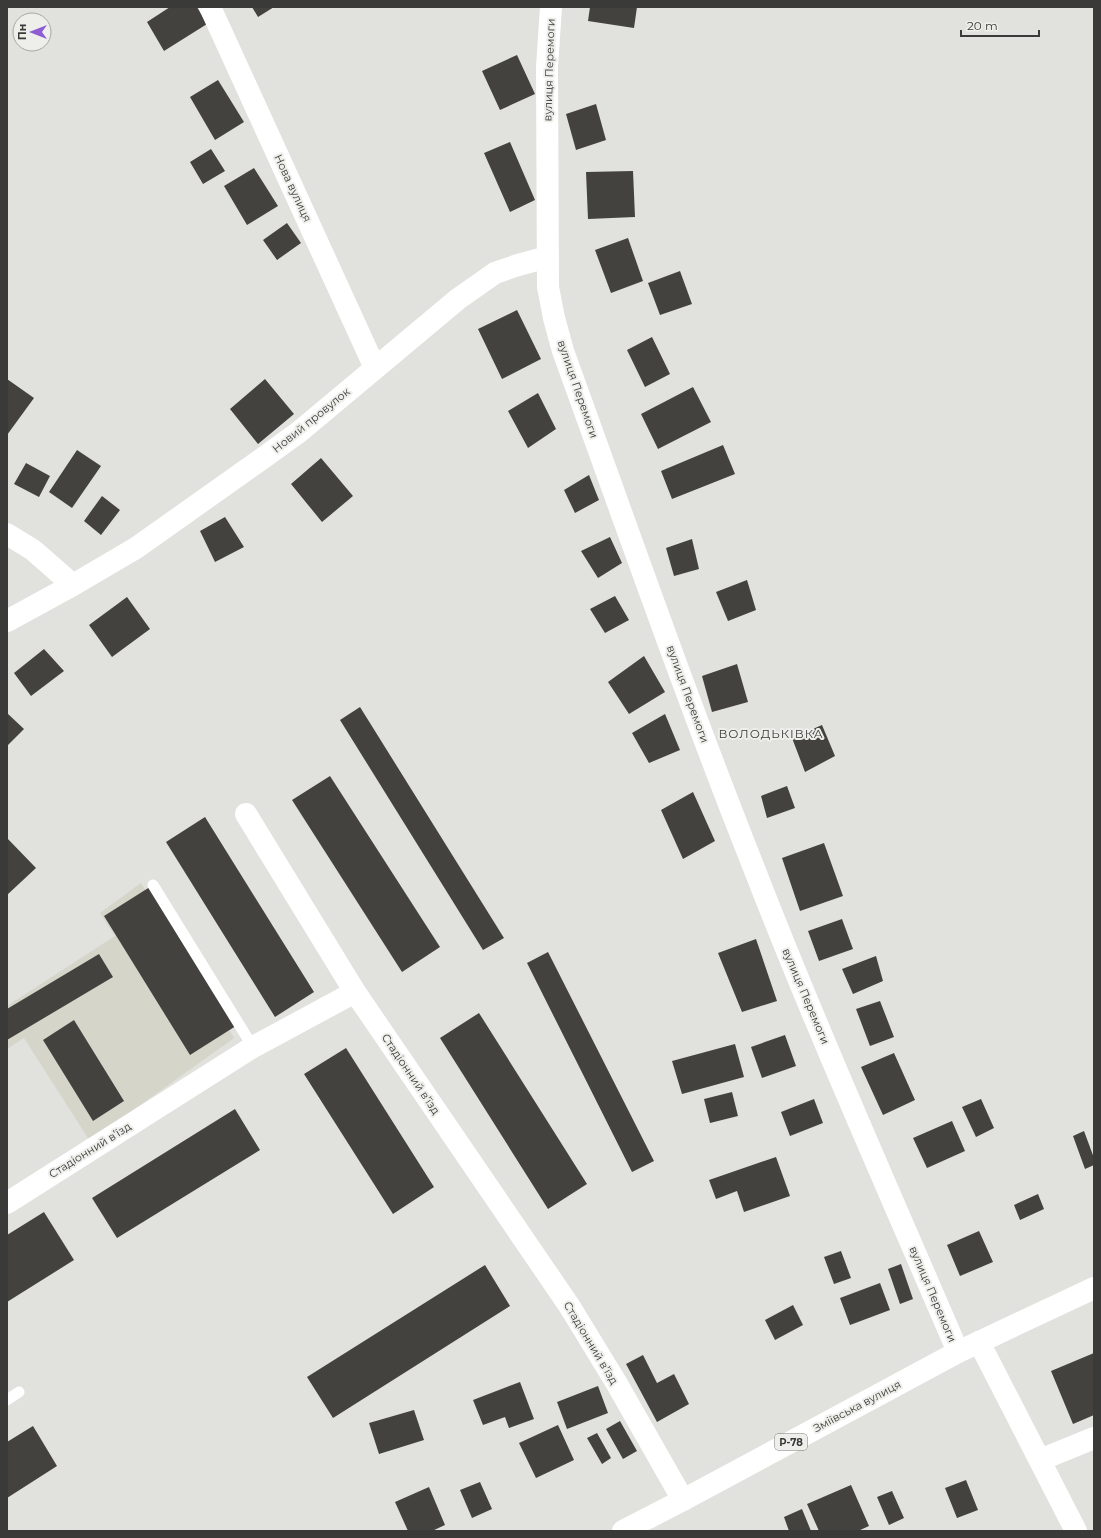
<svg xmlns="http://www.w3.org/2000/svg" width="1101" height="1538" font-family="Montserrat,sans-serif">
<rect width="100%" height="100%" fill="#e1e1dd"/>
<!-- built -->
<path fill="#d5d5ca" d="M141 883 234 1038 90 1141 24 1038 7 1049V1006L115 936 100 913Z"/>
<!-- building -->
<path fill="#44423f" d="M170 7H197L207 24 164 51 147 22Z
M252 7H274L258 17Z
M590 7H637L634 28 588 21Z
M517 55 535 94 500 110 482 71Z
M218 80 244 122 215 140 190 97Z
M596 104 606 140 576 150 566 114Z
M510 142 535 200 510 212 484 153Z
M211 149 225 171 203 184 190 162Z
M254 168 278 206 247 225 224 186Z
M633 171 635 217 588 219 586 172Z
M287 223 301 243 277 260 263 240Z
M628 238 643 281 611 293 595 250Z
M680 271 692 304 660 315 648 283Z
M517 310 541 359 502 379 478 329Z
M652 337 670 374 645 387 627 350Z
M7 379 34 398 7 435Z
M265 379 294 414 258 444 230 409Z
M693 387 711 422 658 449 641 414Z
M538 393 556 429 528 448 508 411Z
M723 445 735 474 672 499 661 471Z
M77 450 101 466 72 508 49 492Z
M321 458 353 496 322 522 291 484Z
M26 463 50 476 39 497 14 484Z
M589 475 599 500 575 513 564 490Z
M102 496 120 510 101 535 84 521Z
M225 517 244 547 215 562 200 531Z
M610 537 622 563 598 578 581 551Z
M692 539 699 569 674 576 666 548Z
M747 580 756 610 728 621 716 592Z
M615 596 629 620 605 633 590 609Z
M127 597 150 629 112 657 89 625Z
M44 649 64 671 31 696 14 673Z
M644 656 665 692 629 714 608 682Z
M737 664 748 702 712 712 702 676Z
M360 707 504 938 483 950 340 720Z
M7 713 24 729 7 746Z
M665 714 680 750 649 763 632 733Z
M822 725 835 756 805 772 792 738Z
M330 776 440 947 402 972 292 800Z
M787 786 795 808 767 818 761 796Z
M693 792 715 841 683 859 661 810Z
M205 817 314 992 275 1017 166 842Z
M7 838 36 868 7 895Z
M824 843 843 896 800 911 782 858Z
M153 885 239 1024 190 1055 104 916Z
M842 919 853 949 819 961 808 931Z
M756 939 777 1001 742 1012 718 953Z
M548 952 654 1161 632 1172 527 963Z
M99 954 113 977 7 1040V1009Z
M876 956 883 981 853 994 842 969Z
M880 1001 894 1037 870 1046 856 1009Z
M479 1013 587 1184 548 1209 440 1038Z
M74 1020 124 1101 93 1121 43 1040Z
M785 1035 796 1066 762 1078 751 1047Z
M735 1044 744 1077 682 1094 672 1061Z
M346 1048 434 1187 393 1214 304 1074Z
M894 1053 915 1100 883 1115 861 1067Z
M732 1092 738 1116 710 1123 704 1099Z
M814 1099 823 1123 790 1136 781 1112Z
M981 1099 994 1128 976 1137 962 1107Z
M235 1109 260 1150 117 1238 92 1198Z
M952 1121 965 1151 927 1168 913 1138Z
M1084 1131 1094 1158V1165L1085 1169 1073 1136Z
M776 1157 790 1196 744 1212 737 1191 716 1199 709 1180Z
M1038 1194 1044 1209 1020 1220 1014 1205Z
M44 1212 74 1260 7 1302V1235Z
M979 1231 993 1262 960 1276 947 1245Z
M841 1251 851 1278 834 1284 824 1257Z
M901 1264 913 1299 900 1304 888 1269Z
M485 1265 510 1306 333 1418 307 1377Z
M880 1283 890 1310 850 1325 840 1298Z
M793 1305 803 1325 775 1340 765 1320Z
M1094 1353V1415L1073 1424 1051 1371Z
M643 1355 657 1383 674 1374 689 1404 657 1422 626 1364Z
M520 1382 534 1419 509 1428 505 1417 483 1425 473 1400Z
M598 1386 608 1413 567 1429 557 1402Z
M414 1410 424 1440 379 1454 369 1423Z
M620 1421 637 1451 623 1459 606 1429Z
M558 1425 574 1460 536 1478 519 1443Z
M33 1426 57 1466 7 1498V1442Z
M597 1433 611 1458 602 1464 587 1438Z
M966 1480 978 1510 957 1518 945 1488Z
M480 1482 492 1509 472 1518 460 1490Z
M851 1485 869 1526 858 1531H819L807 1504Z
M429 1487 445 1525 432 1531H408L395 1502Z
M892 1491 904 1518 889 1525 877 1497Z
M802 1509 811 1531H789L784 1517Z"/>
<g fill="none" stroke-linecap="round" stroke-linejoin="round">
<!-- lane -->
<path stroke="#fff" stroke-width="11" d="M153 885 253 1047
M7 1400 19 1392"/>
<!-- street -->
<path stroke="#fff" stroke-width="22" d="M210 7 375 368
M551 7 547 67 548 287 554 318 563 351C625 522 685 694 752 863 816 1028 888 1189 958 1352
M7 534 33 550 73 585
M7 621 73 585 136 548 263 458 299 432 458 299 495 273 518 265 548 257
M246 814 355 992
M7 1203 253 1047 355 992 570 1307 617 1384 683 1500
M979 1342 1076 1531
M1040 1460 1094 1438"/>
<!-- primary -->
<path stroke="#fff" stroke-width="22" d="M623 1531 683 1500 958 1352 1094 1288"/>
</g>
<g text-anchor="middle" stroke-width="4" stroke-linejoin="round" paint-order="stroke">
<!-- shield labels -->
<rect fill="#eeeeea" stroke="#70706e" stroke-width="1" x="775" y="1434" width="32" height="16" rx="3"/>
<g font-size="10" font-weight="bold" fill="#3a3a39">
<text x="791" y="1446">Р-78</text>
</g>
<!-- street labels -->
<g font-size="11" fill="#3a3a39" stroke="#eeeeea">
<text transform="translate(549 70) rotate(-88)" y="4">вулиця Перемоги</text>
<text transform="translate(293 188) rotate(65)" y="4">Нова вулиця</text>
<text transform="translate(578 389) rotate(71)" y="4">вулиця Перемоги</text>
<text transform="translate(311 420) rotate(-39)" y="4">Новий провулок</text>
<text transform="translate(688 694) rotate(70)" y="4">вулиця Перемоги</text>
<text transform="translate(806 996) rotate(67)" y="4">вулиця Перемоги</text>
<text transform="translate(411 1074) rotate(56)" y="4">Стадіонний в’їзд</text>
<text transform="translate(90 1150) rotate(-32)" y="4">Стадіонний в’їзд</text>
<text transform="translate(933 1294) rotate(67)" y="4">вулиця Перемоги</text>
<text transform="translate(591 1343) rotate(59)" y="4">Стадіонний в’їзд</text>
<text transform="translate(857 1406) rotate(-28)" y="4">Зміївська вулиця</text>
</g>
<!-- neighbourhood labels -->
<g font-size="12" letter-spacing="1" fill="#3a3a39" stroke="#eeeeea">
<text x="771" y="738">ВОЛОДЬКІВКА</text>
</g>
</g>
<!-- border -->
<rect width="1101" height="1538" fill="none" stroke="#3a3a39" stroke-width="16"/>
<!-- north arrow -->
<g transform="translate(32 32) rotate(270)"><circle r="19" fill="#eeeeea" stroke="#a6a6a3"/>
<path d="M0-3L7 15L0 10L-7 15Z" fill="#8e5dd6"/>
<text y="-6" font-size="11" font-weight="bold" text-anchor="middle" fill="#3a3a39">Пн</text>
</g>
<!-- scale -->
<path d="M961 30v6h78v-6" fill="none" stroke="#3a3a39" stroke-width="2"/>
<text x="967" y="30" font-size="12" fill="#3a3a39" stroke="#eeeeea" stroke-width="3" paint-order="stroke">20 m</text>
</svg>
